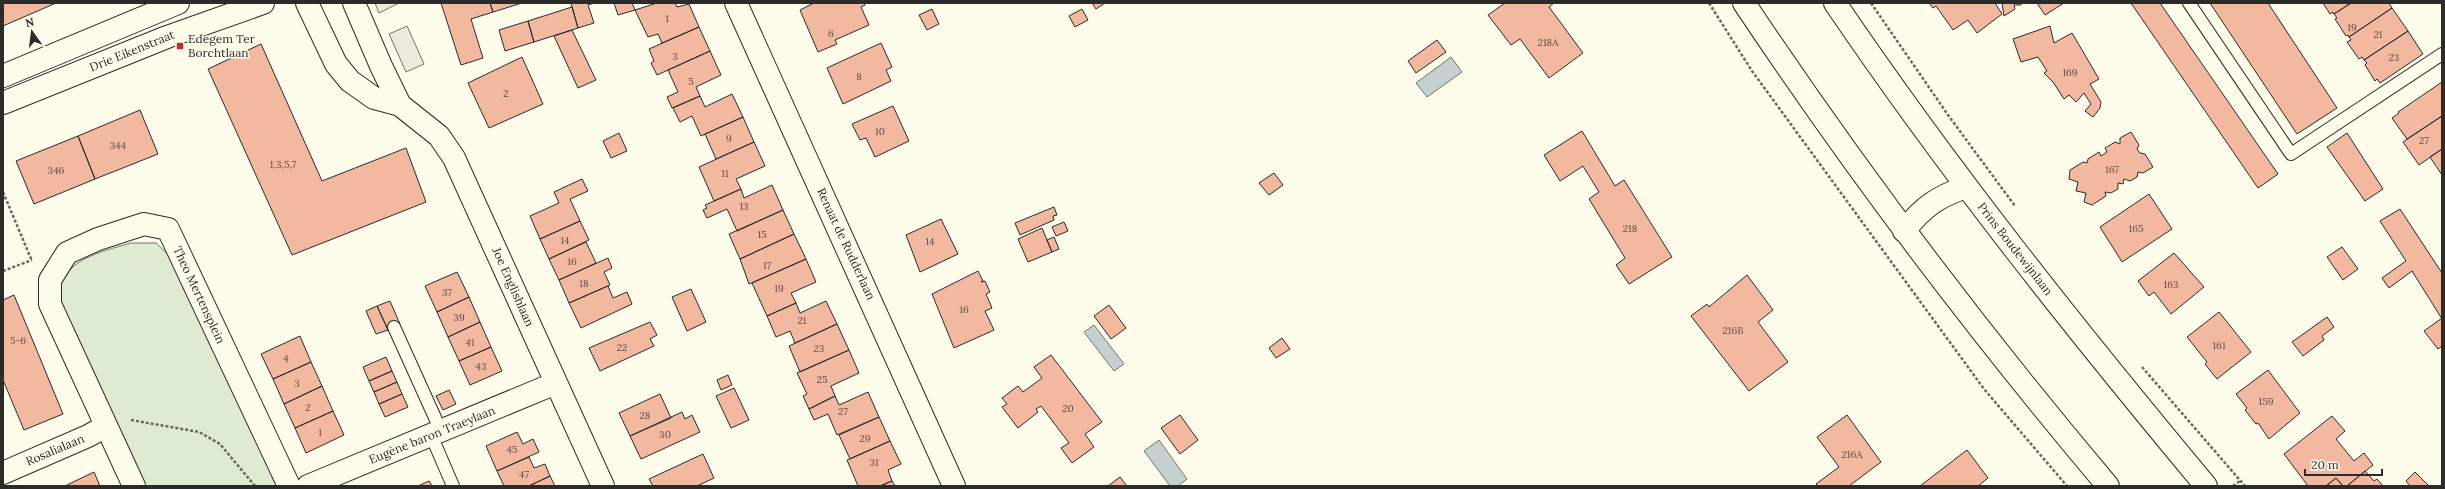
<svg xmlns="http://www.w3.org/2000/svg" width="2445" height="489" font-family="Lora,serif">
<rect width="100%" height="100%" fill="#fdfbea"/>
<!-- green -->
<path fill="#deebd1" stroke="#74746e" d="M131 243H156L174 260 277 486H143L62 309C61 303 59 293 60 287 67 258 107 250 131 243Z"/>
<!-- parking -->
<path fill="#eceadb" stroke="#74746e" d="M375 3H399L379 13Z
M407 26 424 64 406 72 389 34Z"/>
<!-- water -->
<path fill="#c7d0d0" stroke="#74746e" d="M1451 57 1462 72 1427 97 1416 83Z
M1094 325 1124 364 1114 371 1084 332Z
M1159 440 1187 479 1178 486H1170L1144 451Z"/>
<!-- building -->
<path fill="#f2b8a0" stroke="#2b2b2b" d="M3 3H56L3 26Z
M441 3H490L493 12 471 19 483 58 461 65Z
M490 3H522L493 12Z
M571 3H594L588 5 594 23 578 28Z
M614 3H632L635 10 618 15Z
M657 3H675L677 7 689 4 699 27 662 43 658 34 648 37 635 10Z
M814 3H864L865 5 861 7 869 25 835 40 837 44 818 52 800 10Z
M1092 3H1105L1096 9Z
M1505 3H1554L1549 7 1583 53 1549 78 1520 39 1511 45 1488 15Z
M1929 3H1995L2002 14 1977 33 1968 20 1953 30 1936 6 1933 8Z
M2002 3H2021V5H2014L2015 9 2004 16Z
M2037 3H2064L2045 15Z
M2131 3H2160L2278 174 2258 188Z
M2210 3H2268L2337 108 2297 134Z
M2323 3H2351L2334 14 2333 12 2330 14Z
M2351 3H2389L2392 8 2349 37 2348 35 2346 36 2335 19 2337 18 2334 14Z
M572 7 578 28 534 42 528 21Z
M2392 8 2408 31 2364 60 2362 57 2359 59 2347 42 2351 40 2349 37Z
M932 9 939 24 927 30 919 15Z
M1082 9 1088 20 1075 27 1069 16Z
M528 21 534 42 505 51 499 30Z
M2050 26 2054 43 2072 33 2099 79 2090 84 2101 102 2100 108 2093 117 2085 111 2091 104 2084 93 2076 102 2069 95 2064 99 2053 82 2044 73 2047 71 2038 57 2021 62 2013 39Z
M699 27 710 51 657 75 651 63 654 61 649 49Z
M572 30 596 80 578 88 554 36Z
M2408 31 2423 54 2380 83 2377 79 2375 81 2365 65 2367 63 2364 60Z
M1437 40 1446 52 1416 73 1408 61Z
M881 43 892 67 886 70 891 81 843 104 827 68Z
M261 44 322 181 406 148 426 202 292 255 208 69Z
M710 51 721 75 696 87 700 96 672 108 667 97 678 92 668 70Z
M522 57 543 104 489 128 468 83Z
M2442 82V116L2407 139 2392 118 2399 113 2398 112Z
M732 94 743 117 701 136 692 116 680 122 673 108 700 96 705 107Z
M893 106 909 141 875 157 866 138 860 140 852 124Z
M140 110 158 154 95 179 78 136Z
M2442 116V149L2419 165 2403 142Z
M743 117 754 142 716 159 705 134Z
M1582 131 1615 186 1624 180 1672 257 1629 284 1616 265 1625 258 1589 199 1599 192 1583 166 1560 181 1544 155Z
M2131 132 2139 145 2137 149 2140 153 2145 154 2153 167 2143 173 2138 172 2137 177 2130 181 2124 179 2123 184 2118 183V189L2111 193 2105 192 2106 196 2092 205 2084 202 2086 193 2076 191 2078 182 2069 179 2070 170 2083 162 2087 163 2088 159 2099 152 2101 156 2107 152 2105 148 2115 142 2120 144V138Z
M619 133 627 151 611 158 603 141Z
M2347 133 2383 189 2365 201 2327 147Z
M78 136 95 179 34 204 16 161Z
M754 142 765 166 736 179 741 189 714 201 699 167Z
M2442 149V175L2430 157Z
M1274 173 1283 185 1269 195 1259 183Z
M582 179 588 191 570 199 580 221 540 239 530 216 559 203 554 192Z
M772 185 783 210 737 231 727 209 707 218 703 210 707 208 705 205 741 189 744 198Z
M2149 194 2172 229 2122 262 2100 227Z
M1054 207 1057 215 1053 216 1054 220 1020 235 1015 223Z
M2400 209 2442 273V319L2412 271 2389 288 2382 278 2406 261 2380 221Z
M783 210 794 234 740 259 729 234Z
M941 219 958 254 920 272 906 235Z
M580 221 589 240 549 259 540 239Z
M1064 222 1068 231 1056 236 1052 227Z
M1042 228 1052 252 1028 262 1018 239Z
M794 234 806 259 749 284 740 259Z
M1054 237 1059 249 1052 252 1047 240Z
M586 242 596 263 559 280 549 259Z
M2342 247 2358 269 2343 280 2327 257Z
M2174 253 2204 287 2171 314 2154 292 2149 296 2138 281Z
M608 258 612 268 604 272 610 285 569 303 559 280Z
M806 259 816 282 791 293 796 303 767 316 752 283Z
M978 271 983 281 981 282 985 281 990 292 986 294 992 308 985 311 994 330 954 348 932 294Z
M457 272 469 297 437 312 425 286Z
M1747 275 1773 310 1758 322 1788 362 1749 391 1691 316 1707 304 1709 307Z
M608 286 613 298 627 292 632 304 581 328 569 303Z
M691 289 706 322 687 331 672 297Z
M14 295 63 414 24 430 3 380V300Z
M469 297 480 322 448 337 437 312Z
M390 301 400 324 388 330 377 306Z
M826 301 837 324 795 343 790 331 776 337 767 316 796 303 800 313Z
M1109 305 1126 328 1111 339 1094 316Z
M377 306 388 330 376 334 366 311Z
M2219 312 2251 352 2217 379 2205 364 2207 362 2187 337Z
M2327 317 2334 327 2322 336 2324 340 2303 356 2292 342Z
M2442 318V346L2438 349 2424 331Z
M480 322 491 347 459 361 448 337Z
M650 322 657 335 650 339 654 346 600 371 589 348Z
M837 324 849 350 800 372 789 346Z
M300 336 311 362 273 379 261 354Z
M1282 338 1290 349 1276 358 1269 348Z
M491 347 502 371 470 385 459 361Z
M849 350 859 373 831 386 835 396 809 409 803 396 807 394 797 373Z
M1051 355 1102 422 1085 434 1094 447 1072 463 1061 448 1069 443 1041 406 1036 409 1038 412 1018 428 1002 407 1007 404 1002 398 1018 386 1023 392 1042 378 1034 367Z
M386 357 392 371 369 381 363 367Z
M311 362 322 386 284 404 273 379Z
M2268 370 2300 413 2269 439 2258 423 2256 424 2245 410 2247 408 2236 394Z
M392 371 397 382 374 392 369 381Z
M728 375 732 385 721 390 717 380Z
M397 382 402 394 379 404 374 392Z
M322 386 333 411 295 428 284 404Z
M734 388 749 420 731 428 716 396Z
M449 390 456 404 443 410 436 396Z
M868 392 879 417 837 435 828 414 814 420 809 409 835 396 839 405Z
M402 394 408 407 385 417 379 404Z
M660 394 671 418 630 436 619 413Z
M333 411 344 435 306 453 295 428Z
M682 412 685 419 692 415 700 432 641 459 630 436Z
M1180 415 1198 440 1180 454 1161 428Z
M1847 415 1881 462 1849 486H1818L1816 484 1839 467 1817 437Z
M2332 416 2345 431 2336 439 2354 461 2364 453 2373 465 2347 486H2343L2336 478 2326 486H2308L2284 454Z
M879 417 890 441 850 459 839 435Z
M517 432 523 444 533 439 539 452 497 471 486 446Z
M890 441 901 464 888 470 892 481 880 486H858L847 460Z
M1967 450 1988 478 1978 486H1920Z
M703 454 714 478 697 486H653L649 479Z
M529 457 534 468 545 464 550 476 529 486H504L497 471Z
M2365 471 2374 481 2377 479 2383 486H2347Z
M94 472 100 486H65Z
M2415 472 2429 486H2410L2406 481Z
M550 476 555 486H529Z
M1120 477 1127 486H1108Z
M2336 478 2343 486H2326Z
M429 481 432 486H418Z
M892 481 895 486H880Z"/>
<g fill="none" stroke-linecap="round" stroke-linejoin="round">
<defs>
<path id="lane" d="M2189 3 2291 154 2442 54
M394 327 441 431
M431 435 453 486"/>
<path id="street" d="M307 3 336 64 350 81 374 98 400 105 439 136 454 158 603 486
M354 3 381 66 400 105
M736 3 954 486
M3 473 88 436 106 426
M134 486 50 304V280L67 253 98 239 144 224 168 229 289 486
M308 486 556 383"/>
<path id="secondary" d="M1744 3C1856 171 1978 332 2108 486
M1835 3C1949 171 2076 330 2206 486
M3 76 178 3
M3 103 167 37 263 3
M1904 231C1923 207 1937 197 1966 187"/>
</defs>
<!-- lane casing -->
<use href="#lane" stroke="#2b2b2b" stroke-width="14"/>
<!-- street casing -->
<use href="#street" stroke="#2b2b2b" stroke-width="24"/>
<!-- secondary casing -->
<use href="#secondary" stroke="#2b2b2b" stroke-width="24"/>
<!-- path -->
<path stroke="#6a6964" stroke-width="2.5" stroke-dasharray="3 2" stroke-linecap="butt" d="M1709 3 1752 71 1984 389 2067 486
M1871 3 1948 115 2015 206
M3 192 32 261
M3 271 32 260
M2142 367 2245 486
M131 420 199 432 220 444 255 486
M2233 486 2240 481"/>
<!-- lane -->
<use href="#lane" stroke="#fdfbea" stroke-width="12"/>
<!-- street -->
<use href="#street" stroke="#fdfbea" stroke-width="22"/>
<!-- secondary -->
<use href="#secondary" stroke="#fdfbea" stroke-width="22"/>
</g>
<!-- markers -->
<rect fill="#c62828" stroke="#fdfbea" stroke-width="1.5" x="176" y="42" width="8" height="8" rx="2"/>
<g text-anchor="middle" stroke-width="3" stroke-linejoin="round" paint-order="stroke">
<!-- number labels -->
<g font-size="10" fill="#5d4e48">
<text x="667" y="22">1</text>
<text x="2352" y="31">19</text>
<text x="831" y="37">6</text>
<text x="2378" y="38">21</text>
<text x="1548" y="46">218A</text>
<text x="675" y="60">3</text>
<text x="2394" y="61">23</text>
<text x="2070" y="76">169</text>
<text x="859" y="80">8</text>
<text x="691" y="85">5</text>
<text x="506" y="97">2</text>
<text x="880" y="135">10</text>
<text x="729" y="142">9</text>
<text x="2424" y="144">27</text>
<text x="118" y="149">344</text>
<text x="283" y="168">1,3,5,7</text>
<text x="2112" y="173">167</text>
<text x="56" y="174">346</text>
<text x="725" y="177">11</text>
<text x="744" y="210">13</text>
<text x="1630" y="232">218</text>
<text x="2136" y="232">165</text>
<text x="762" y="238">15</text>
<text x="565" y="244">14</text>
<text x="930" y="245">14</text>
<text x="572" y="265">16</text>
<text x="767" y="269">17</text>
<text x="584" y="287">18</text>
<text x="2171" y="288">163</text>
<text x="779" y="292">19</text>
<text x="447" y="296">37</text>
<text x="964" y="313">16</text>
<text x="459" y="321">39</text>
<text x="802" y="324">21</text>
<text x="1733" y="334">216B</text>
<text x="18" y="344">5-6</text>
<text x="470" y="346">41</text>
<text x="2219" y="349">161</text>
<text x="622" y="351">22</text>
<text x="819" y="352">23</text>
<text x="286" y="362">4</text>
<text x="481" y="370">43</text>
<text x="822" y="383">25</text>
<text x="297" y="387">3</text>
<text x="2266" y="405">159</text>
<text x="308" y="411">2</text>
<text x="1068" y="412">20</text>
<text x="843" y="415">27</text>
<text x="645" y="419">28</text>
<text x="320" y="436">1</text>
<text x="665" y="438">30</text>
<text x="865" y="442">29</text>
<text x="512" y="453">45</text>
<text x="1852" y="458">216A</text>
<text x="874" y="466">31</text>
<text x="524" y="478">47</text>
</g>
<!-- poi labels -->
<g font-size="12" fill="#2b2b2b" stroke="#fdfbea" text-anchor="start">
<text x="188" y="43">Edegem Ter<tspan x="188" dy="14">Borchtlaan</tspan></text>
</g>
<!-- street labels -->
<g font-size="12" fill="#2b2b2b" stroke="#fdfbea">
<text transform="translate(132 51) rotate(-22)" y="4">Drie Eikenstraat</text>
<text transform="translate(846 244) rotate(65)" y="4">Renaat de Rudderlaan</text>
<text transform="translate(2015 249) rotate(52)" y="4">Prins Boudewijnlaan</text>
<text transform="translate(513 287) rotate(66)" y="4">Joe Englishlaan</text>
<text transform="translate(199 295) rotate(65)" y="4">Theo Mertensplein</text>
<text transform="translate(432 435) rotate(-22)" y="4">Eugène baron Traeylaan</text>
<text transform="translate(55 450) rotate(-23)" y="4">Rosalialaan</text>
</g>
</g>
<!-- border -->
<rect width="2445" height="489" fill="none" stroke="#2b2b2b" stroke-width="8"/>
<!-- north arrow -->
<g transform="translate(32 32) rotate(346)" stroke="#fdfbea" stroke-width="3" paint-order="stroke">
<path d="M0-3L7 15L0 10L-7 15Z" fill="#2b2b2b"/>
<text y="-6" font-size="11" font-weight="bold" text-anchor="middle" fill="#2b2b2b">N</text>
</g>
<!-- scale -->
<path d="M2305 469v6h77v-6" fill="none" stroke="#2b2b2b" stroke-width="2"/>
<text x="2311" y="469" font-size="12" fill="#2b2b2b" stroke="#fdfbea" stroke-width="3" paint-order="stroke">20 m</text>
</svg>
